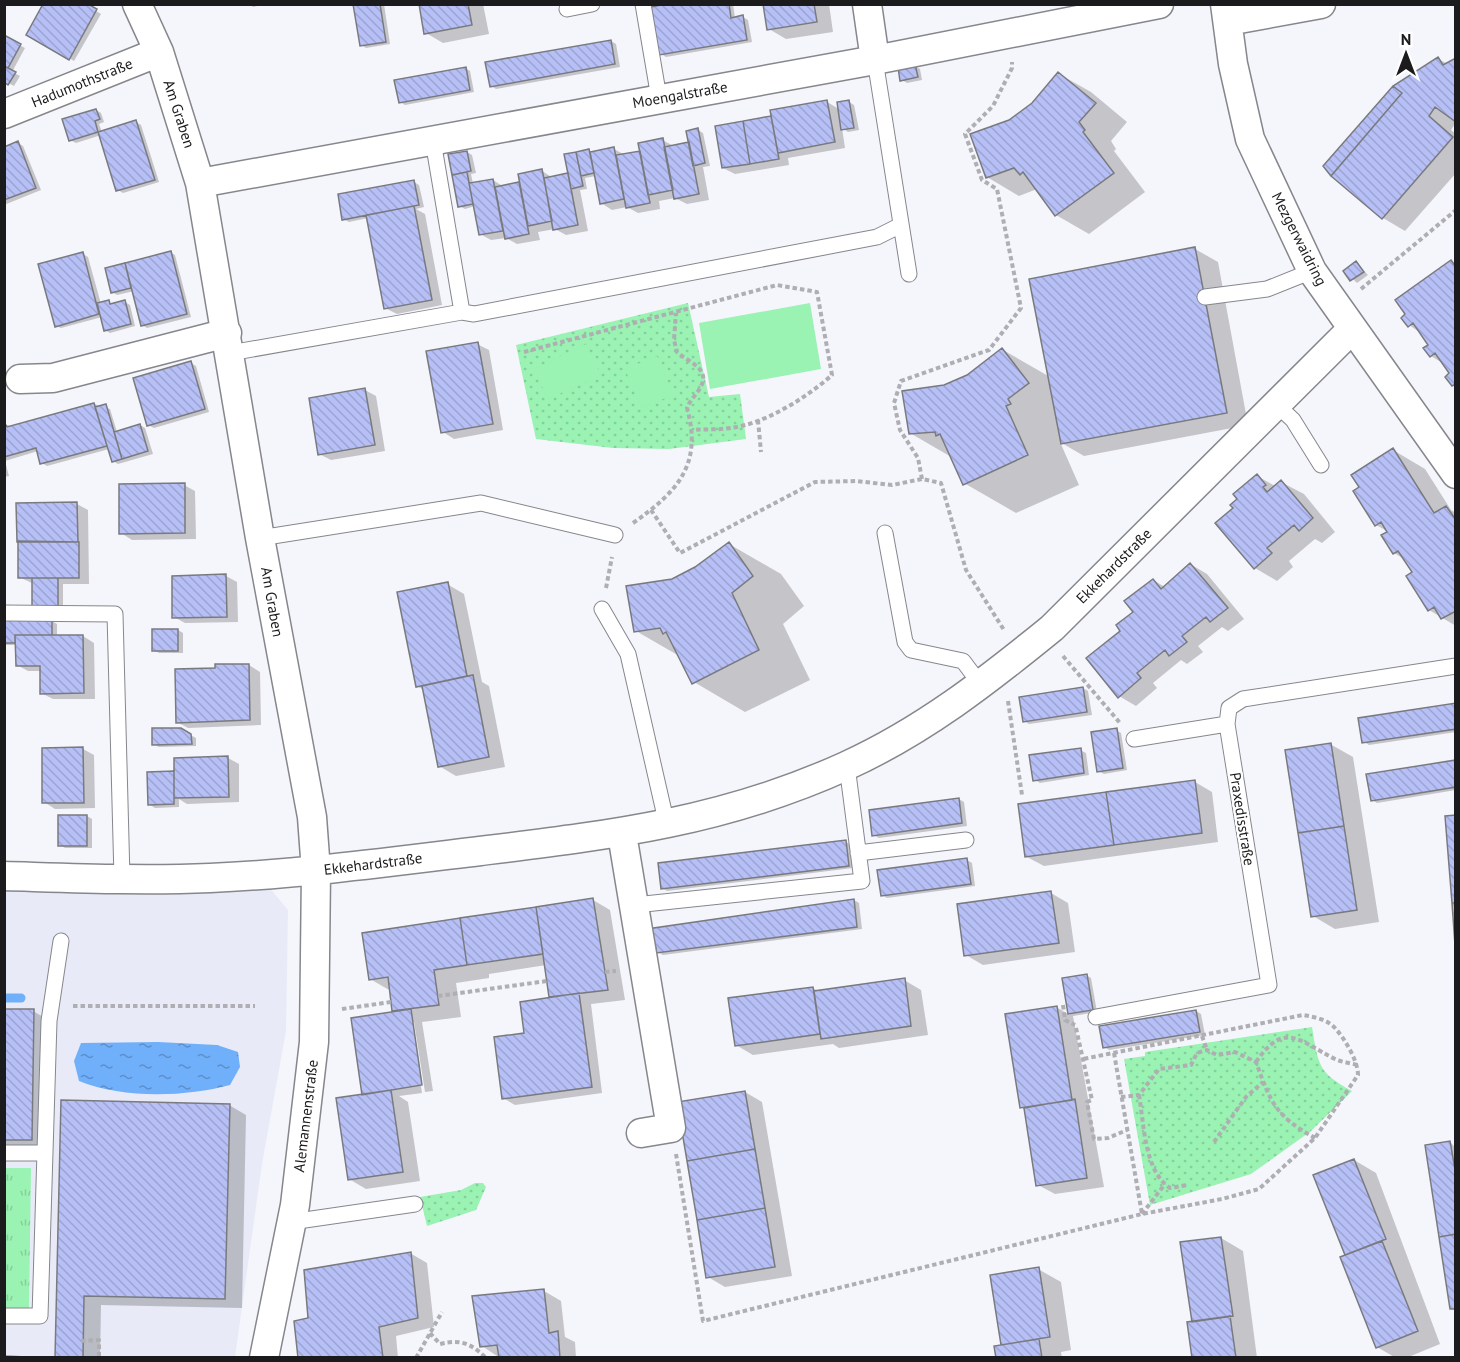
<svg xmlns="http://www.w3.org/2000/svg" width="1460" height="1362" font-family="'PT Sans',sans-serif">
<defs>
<pattern id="grass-tufts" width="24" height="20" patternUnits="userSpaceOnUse" patternTransform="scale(1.5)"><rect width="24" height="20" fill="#9af2b3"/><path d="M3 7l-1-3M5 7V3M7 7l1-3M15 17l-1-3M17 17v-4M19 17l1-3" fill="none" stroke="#84cf9a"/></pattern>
<pattern id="park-dots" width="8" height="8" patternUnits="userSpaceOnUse" patternTransform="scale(1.5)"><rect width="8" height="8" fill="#9af2b3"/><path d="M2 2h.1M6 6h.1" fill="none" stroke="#84cf9a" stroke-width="1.8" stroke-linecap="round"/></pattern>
<pattern id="water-ripples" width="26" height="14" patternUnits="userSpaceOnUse" patternTransform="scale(1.5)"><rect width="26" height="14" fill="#70affa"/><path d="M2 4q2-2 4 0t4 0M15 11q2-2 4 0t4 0" fill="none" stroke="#5b8eca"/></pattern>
<pattern id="building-back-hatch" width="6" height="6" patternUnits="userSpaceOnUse" patternTransform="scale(1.5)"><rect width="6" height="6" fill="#b7c0f6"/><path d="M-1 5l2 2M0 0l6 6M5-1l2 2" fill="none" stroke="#9da4d2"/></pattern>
</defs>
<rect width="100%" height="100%" fill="#f5f6fc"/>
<!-- built -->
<path fill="#e8eaf7" d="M5 884 269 887 288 910 286 1031 262 1164 235 1357 5 1358Z"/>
<!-- grass -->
<path fill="url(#grass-tufts)" d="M5 1168H31L29 1309H5Z"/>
<!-- park -->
<path fill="url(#park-dots)" d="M688 303 709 397 740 394 746 439 669 449 613 448 536 439 516 345Z
M1312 1027C1318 1064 1318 1073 1352 1091L1311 1131 1251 1174 1150 1205 1124 1059 1145 1056V1052Z
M475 1183H483L486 1187 476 1210 427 1226 420 1197 461 1190Z"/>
<!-- garden -->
<path fill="#9af2b3" d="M810 303 821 369 710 389 699 323Z
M586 344 601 375 548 399 534 369Z
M657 356 673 395 641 408 625 369Z"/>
<!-- water -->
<path fill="url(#water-ripples)" d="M158 1042 217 1045 238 1052 240 1067 230 1085C185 1097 123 1099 79 1081L74 1061 81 1043Z"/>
<!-- shadow -->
<path fill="#0003" d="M85 4 101 14 74 61 28 34Z
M249 4H266L253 7Z
M355 4H384L390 44 366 48 361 45Z
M420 4H483L489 34 443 43 426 33Z
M675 4H733L735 18 743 17 748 20 752 42 666 57 661 54Z
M765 4H829L833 32 786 39 769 29Z
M4 37 25 48 12 72 20 76 14 86 4 81Z
M611 41 616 44 620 67 496 89 491 86Z
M1438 59 1448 64 1456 61V122L1451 130 1456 134V173L1405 231 1383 218Z
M915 66 920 69 922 80 907 83 902 80Z
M465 68 470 71 474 92 405 105 400 102Z
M1059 74 1091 92 1127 122 1111 141 1116 149 1114 151 1145 192 1089 234 1056 215 1037 189 1019 196 987 177 1010 121 1033 104Z
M827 102 839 109 849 102 854 105 859 130 848 132 842 128 845 148 788 158 789 165 735 174 723 168 716 127 773 118Z
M96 110 101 113 104 122 99 124 102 132 136 122 141 125 159 182 123 193 118 190 101 135 76 143 70 140Z
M698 130 703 133 710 166 703 167 709 200 687 204 675 198 659 201 660 209 638 213 627 207 612 210 601 203 596 176 585 178 587 189 580 190 588 231 566 235 555 229 538 232 540 240 517 244 506 238 491 240 480 234 475 206 465 209 459 206 450 155 467 152 472 155 476 173 471 174 473 184 493 180 504 187 521 183 542 171 553 178 570 177 566 155 614 149 625 155 642 152 662 140 674 146 690 143Z
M18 143 23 146 41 190 4 205V149Z
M414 182 419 185 424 207 416 209 425 214 442 305 397 314 385 308 368 218 349 222 343 219Z
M1195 249 1218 262 1248 425 1084 456 1060 442 1079 485 1016 513 964 483 953 458 910 433 944 386 968 376 1003 350 1050 377Z
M170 252 175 255 191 317 147 328 142 325 134 291 117 295 112 292 106 269Z
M83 254 88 257 101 304 125 302 130 305 135 326 110 333 105 330 102 317 61 328 56 326Z
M1356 262 1368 275 1357 283 1345 271Z
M1451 262 1456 265V387L1444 364 1431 356 1430 345 1421 333 1409 325Z
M477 344 489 350 503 430 454 439 443 432Z
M191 363 196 366 209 412 154 428 148 425Z
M365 390 376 396 385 451 331 460 319 454Z
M94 404 110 409 117 432 140 425 145 428 153 454 118 464 113 461 109 449 47 466 42 463 38 451 5 461 9 476 4 477V424L10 426Z
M1393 450 1425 469 1451 510 1456 513V626L1429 610 1414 573 1406 560 1394 553 1389 532 1376 525Z
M1257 476 1275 486 1281 482 1304 494 1335 532 1322 543 1315 539 1289 561 1293 567 1277 581 1255 568 1235 508Z
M184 485 195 491 196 539 132 540 121 533Z
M77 504 88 510 89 584H63V608H39L34 584 19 577Z
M729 544 781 574 804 606 783 624 810 680 745 712 694 682 681 657 636 631 672 580 695 569Z
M1190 564 1207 574 1244 619 1228 631 1222 627 1198 646 1203 652 1187 664 1181 660 1153 683 1157 688 1136 706 1119 696 1123 631 1153 580 1165 587Z
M226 576 237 582 238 622 185 623 174 617Z
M447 584 464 594 482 682 489 686 505 767 456 776 439 766 424 690 417 686Z
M52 621 57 624V637L83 636 94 643 95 699H53L41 693V671H28L17 665V645H4V622Z
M178 630 183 633V653H159L154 650Z
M249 665 260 672 261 725 188 728 177 722 176 670Z
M1083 688 1088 691 1092 715 1029 724 1024 721Z
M1456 704V732L1369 745 1364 742Z
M180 729 196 738V746L159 747 153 744Z
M1116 730 1121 733 1127 770 1104 774 1098 771Z
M1330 744 1353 757 1379 922 1335 929 1313 916Z
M43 749H83L94 755 95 808 55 809 44 802Z
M1080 750 1086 753 1089 775 1040 783 1035 780Z
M228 758 239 764V802L187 804 179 799V807L155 808 150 805 176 773Z
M1456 761V790L1377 803 1372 800Z
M1195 782 1212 792 1218 842 1044 866 1027 857Z
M959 799 964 802 967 826 879 838 873 835Z
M87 816 92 819V848H65L60 845Z
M846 842 851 845 853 868 667 891 662 888Z
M967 860 972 863 975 886 887 898 882 895Z
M1051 893 1068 903 1075 952 983 965 966 955Z
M593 900 610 910 625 1000 591 1004 602 1093 515 1105 503 1098 526 1035 555 999 551 996 546 965 489 974V978L456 983 461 1017 422 1022 433 1091 425 1092 414 1022H411L422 1093 399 1096 408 1102 420 1181 366 1189 349 1179 364 1096 398 1013 394 1010 391 991 370 979Z
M854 900 859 903 862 929 663 955 650 948Z
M1086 975 1091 978 1097 1012 1073 1016 1104 1187 1055 1194 1038 1185 1026 1110 1021 1107 1056 1007 1070 1015 1064 979Z
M904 980 921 990 928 1035 839 1048 833 1044 753 1055 736 1045 813 988 819 992Z
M4 1010 33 1011 50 1021 49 1149 4 1148Z
M1196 1011 1201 1014 1205 1035 1109 1050 1104 1047Z
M745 1092 762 1102 792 1276 725 1287 708 1277Z
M62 1101 229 1105 246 1115 242 1308 101 1305 100 1358H57Z
M1450 1142 1456 1148V1311L1452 1308Z
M1354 1160 1376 1173 1440 1344 1406 1358H1396L1377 1347 1347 1256 1315 1176Z
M1221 1238 1243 1251 1257 1358H1193L1194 1323Z
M410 1253 427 1263 434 1327 396 1336 398 1358H299L310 1319Z
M1038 1269 1061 1282 1071 1350 1061 1352 1062 1358H997Z
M544 1291 561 1301 565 1337 575 1342 576 1358H500L482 1346Z"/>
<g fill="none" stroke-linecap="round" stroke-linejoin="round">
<!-- stream -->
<path stroke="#70affa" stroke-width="9" d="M4 998H21"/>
</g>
<!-- building -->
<path fill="url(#building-back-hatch)" stroke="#797a7f" stroke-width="1.5" d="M43 4H88L97 9 69 60 26 35Z
M353 4H380L386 42 360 46Z
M419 4H468L472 25 424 34Z
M666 4H729L731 18 743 15 747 40 659 55 651 7Z
M763 4H814L817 22 767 30Z
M4 35 21 44 8 68 4 66Z
M611 40 615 64 490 87 485 62Z
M1438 57 1443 65 1454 59 1456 61V122L1435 107 1429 116 1453 137 1382 219 1331 176 1402 93 1393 86Z
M915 64 918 77 900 81 898 67Z
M4 66 16 72 8 85 4 82Z
M466 67 470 90 399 103 394 80Z
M1058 72 1096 103 1079 122 1085 130 1083 132 1114 173 1055 216 1023 172 1020 175 1014 168 986 178 970 134 1009 120 1032 103Z
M1393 86 1402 93 1331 176 1323 166Z
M827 100 835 142 778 153 770 110Z
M849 100 854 128 841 130 837 102Z
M96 109 100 119 95 121 98 132 69 141 62 119Z
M771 116 779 159 750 164 743 121Z
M136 120 155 180 116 191 98 132Z
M743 121 750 164 722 168 715 126Z
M698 128 705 163 693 166 686 131Z
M663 138 673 190 648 195 638 143Z
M18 141 36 188 4 200V147Z
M689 142 699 194 674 199 664 147Z
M614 147 624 199 600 204 590 152Z
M589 149 594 173 581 176 576 152Z
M467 151 471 171 452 175 448 154Z
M640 151 650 203 626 208 616 155Z
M576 152 583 186 571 189 564 154Z
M542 169 552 221 528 226 518 174Z
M467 172 473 204 458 207 452 175Z
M568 173 578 225 553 230 544 178Z
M493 179 503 231 479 235 469 183Z
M414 180 419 205 342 220 338 194Z
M519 182 529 234 505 239 495 187Z
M414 206 432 300 384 309 366 215Z
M1195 247 1227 413 1061 444 1029 279Z
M171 251 187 314 141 326 125 263Z
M83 252 99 314 55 327 38 264Z
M1451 260 1456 267V384L1452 386 1445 377 1449 373 1435 353 1430 357 1423 348 1428 345 1413 323 1408 327 1401 318 1405 314 1395 300Z
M1356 261 1364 272 1350 281 1343 271Z
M125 263 131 288 111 293 105 268Z
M109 300 110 304 125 300 131 324 104 331 97 303Z
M478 342 493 424 441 433 426 351Z
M1002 348 1029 383 1008 399 1011 404 1006 406 1028 455 963 485 940 434 936 436 935 432 909 434 902 391 944 385 967 375Z
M191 361 205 409 147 426 133 378Z
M365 388 375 445 318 455 309 398Z
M94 403 107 446 40 464 36 448 4 457V422L7 427Z
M106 404 122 459 112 462 95 407Z
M140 424 148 451 122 459 114 432Z
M1393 448 1434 513 1446 506 1456 520V611L1441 619 1434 607 1428 611 1406 576 1412 572 1398 551 1393 554 1381 535 1387 532 1381 522 1375 526 1353 491 1359 487 1351 475Z
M1257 474 1266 485 1263 487 1267 492 1281 480 1313 518 1299 531 1294 525 1267 548 1272 553 1254 569 1215 523 1233 508 1230 505 1237 499 1233 494Z
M185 483V533L119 534V484Z
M77 502 78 542H17L16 503Z
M18 541 79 542V578H18Z
M729 542 753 576 732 593 759 650 692 684 666 632 663 634 660 628 634 632 626 586 672 579 695 567Z
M1190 563 1228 608 1210 622 1206 617 1182 636 1187 642 1169 656 1165 650 1137 673 1141 678 1118 698 1086 658 1120 631 1116 625 1133 612 1124 601 1153 579 1161 589Z
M226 574 227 617 172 618V576Z
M32 578H58V606H32Z
M448 582 467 676 416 687 397 592Z
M52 619V635H15V643H4V620Z
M152 629H178V651H152Z
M15 635H83L84 693 40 694V666H16Z
M215 664H249L250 720 176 723 175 669 215 668Z
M473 675 489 757 438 767 422 686Z
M1083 687 1087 712 1023 722 1019 697Z
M1456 703V729L1362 743 1358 718Z
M152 728H181L191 734 192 744 152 745Z
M1117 728 1123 768 1097 772 1091 732Z
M1331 743 1344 826 1298 833 1285 750Z
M83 747 84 803H42V748Z
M1081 748 1084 773 1033 781 1029 755Z
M228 756 229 797 174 798V758Z
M1456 760V787L1371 801 1366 774Z
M174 771V804L148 805 147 772Z
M1195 780 1202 833 1114 845 1106 792Z
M1106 792 1114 845 1025 857 1018 804Z
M959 798 962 823 872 836 869 810Z
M58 815H87V846H58Z
M1456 815V903H1452L1445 816Z
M1344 826 1357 910 1311 917 1298 833Z
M846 840 849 866 661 889 658 863Z
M967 858 971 884 881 896 877 870Z
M1051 891 1059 943 964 956 957 904Z
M593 898 608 990 549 997 536 907Z
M854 899 857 927 656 953V948L649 949 647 929Z
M1452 903H1456V959Z
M536 907 543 954 467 965 460 918Z
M460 918 467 965 434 970 439 1005 392 1011 388 977 369 980 362 933Z
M1087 974 1093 1010 1068 1014 1062 978Z
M905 978 911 1026 821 1039 814 991Z
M813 987 820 1034 735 1046 728 998Z
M579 993 592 1087 502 1099 494 1037 524 1033 520 1002Z
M1057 1006 1072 1100 1020 1108 1005 1014Z
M4 1009H34L32 1140H4Z
M411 1009 422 1085 362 1095 351 1018Z
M1196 1010 1200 1032 1103 1048 1099 1026Z
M391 1090 403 1172 348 1180 336 1098Z
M745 1091 755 1149 687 1161 677 1102Z
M1075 1099 1087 1178 1036 1186 1024 1108Z
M61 1100 230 1104 225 1299 84 1296 83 1358H55Z
M1450 1141 1456 1175V1234L1439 1237 1425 1145Z
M755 1149 765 1208 697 1220 687 1161Z
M1354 1159 1386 1239 1345 1255 1313 1175Z
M765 1208 775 1267 706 1278 697 1220Z
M1456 1234V1309H1450L1439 1237Z
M1221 1237 1233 1316 1192 1322 1180 1242Z
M1382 1241 1418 1331 1376 1348 1340 1257Z
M411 1252 418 1318 379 1327 383 1358H298L294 1321 308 1318 304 1270Z
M1039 1267 1050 1337 1001 1345 990 1275Z
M544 1289 549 1333 558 1331 560 1358H499L497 1345 480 1347 472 1296Z
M1230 1316 1236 1358H1192L1187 1322Z
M1039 1339 1042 1358H996L994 1346Z
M4 1356 51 1358H4Z"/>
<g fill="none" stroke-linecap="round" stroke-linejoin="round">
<defs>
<path id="service" d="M643 4 659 98
M567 9 592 4
M875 60 909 274
M433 141 462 312
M1205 297 1267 289 1312 271
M230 353 462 312 474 314 877 237 901 225
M1277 405 1293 420 1321 465
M885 533 905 642 911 650 963 661 981 685
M260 538 481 503 615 535
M602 609 628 654 667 825
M4 613 115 614 122 878
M1134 739 1227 724
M858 853 966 840
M635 905 862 881 847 766
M1096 1017 1269 985 1227 724 1229 708 1243 699 1456 666
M4 1153H45
M291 1222 415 1204
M4 1316H40L49 1021 61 941"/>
<path id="minor" d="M137 4 159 52 200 183 260 538 312 817 316 871 314 1042 295 1205 264 1358
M867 4 875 60
M1225 4 1233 64 1250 139 1312 271 1456 474
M1228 21 1321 4
M4 114 159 52
M200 183 875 60 1159 4
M20 379 53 378 227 333
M622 834 671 1128 641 1133
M4 876C73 878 142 881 210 878 300 874 390 862 480 851 611 835 723 822 846 766 923 731 987 681 1052 628L1352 329"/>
</defs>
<!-- service casing -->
<use href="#service" stroke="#86878c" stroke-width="17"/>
<!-- minor casing -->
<use href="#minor" stroke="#86878c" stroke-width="31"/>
<!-- path -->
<path stroke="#aeaeb3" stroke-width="4" stroke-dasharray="4.5 3" stroke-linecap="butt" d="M1361 289 1456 210
M524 352 777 285 817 292 832 375C806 398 765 424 730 428 718 430 705 429 693 430
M758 420 761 452
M922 479 918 458 900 430 894 403 901 381 989 350 1021 308 997 189 982 180 965 134 993 106 1012 68V62
M651 510 680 553 815 482 856 481 892 485 922 479 941 483 966 570 1004 630
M633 523C677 492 703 465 687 408 690 400 696 395 700 388 712 369 688 362 677 352L674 340 676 313
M606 588 612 557
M1063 656 1120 723
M1008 701 1022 795
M605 972 616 971
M438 996 547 981
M1063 1005 1065 1020 1075 1025
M73 1006H255
M342 1009 391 1002
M1076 1028 1092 1100 1087 1102 1094 1139 1108 1138 1127 1130
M1202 1036 1207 1050
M1114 1053 1142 1214
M1256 1062C1285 1020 1299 1041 1335 1059 1341 1062 1350 1063 1358 1065
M1139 1095C1144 1123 1144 1171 1170 1188L1187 1185
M1121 1097 1139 1095 1159 1069 1191 1065 1197 1053 1207 1050 1217 1055 1235 1052 1256 1062C1271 1104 1276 1116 1315 1138
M1214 1142 1246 1097 1263 1082
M676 1154 703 1321 1142 1214 1222 1199 1259 1189 1315 1138 1358 1075C1358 1061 1345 1039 1335 1028 1327 1019 1314 1017 1303 1015L1083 1059
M1142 1214 1165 1184
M430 1333 440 1344C460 1339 471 1343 486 1358
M81 1341 99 1340V1358
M393 1358H407
M416 1358 442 1312"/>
<!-- service -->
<use href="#service" stroke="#fff" stroke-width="15"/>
<!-- minor -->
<use href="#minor" stroke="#fff" stroke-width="28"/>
</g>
<g text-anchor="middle" stroke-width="4.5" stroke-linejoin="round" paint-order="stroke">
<!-- street labels -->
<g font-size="15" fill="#1b1b1d" stroke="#fff">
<text transform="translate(82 83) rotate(-22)" y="5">Hadumothstraße</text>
<text transform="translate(680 95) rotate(-10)" y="5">Moengalstraße</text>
<text transform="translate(179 114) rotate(72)" y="5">Am Graben</text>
<text transform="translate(1299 239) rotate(63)" y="5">Mezgerwaidring</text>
<text transform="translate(1114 566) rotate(-45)" y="5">Ekkehardstraße</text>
<text transform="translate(272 602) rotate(80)" y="5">Am Graben</text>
<text transform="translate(1242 819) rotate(81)" y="5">Praxedisstraße</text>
<text transform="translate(373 864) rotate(-7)" y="5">Ekkehardstraße</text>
<text transform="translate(306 1116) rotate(-83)" y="5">Alemannenstraße</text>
</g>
</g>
<!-- border -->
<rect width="1460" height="1362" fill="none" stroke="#1b1b1d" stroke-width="12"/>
<!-- north arrow -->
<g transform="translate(1406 54)" stroke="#ffffff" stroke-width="4.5" paint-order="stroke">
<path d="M0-4.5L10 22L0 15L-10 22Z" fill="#1b1b1d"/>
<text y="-9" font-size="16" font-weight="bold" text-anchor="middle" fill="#1b1b1d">N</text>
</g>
</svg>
